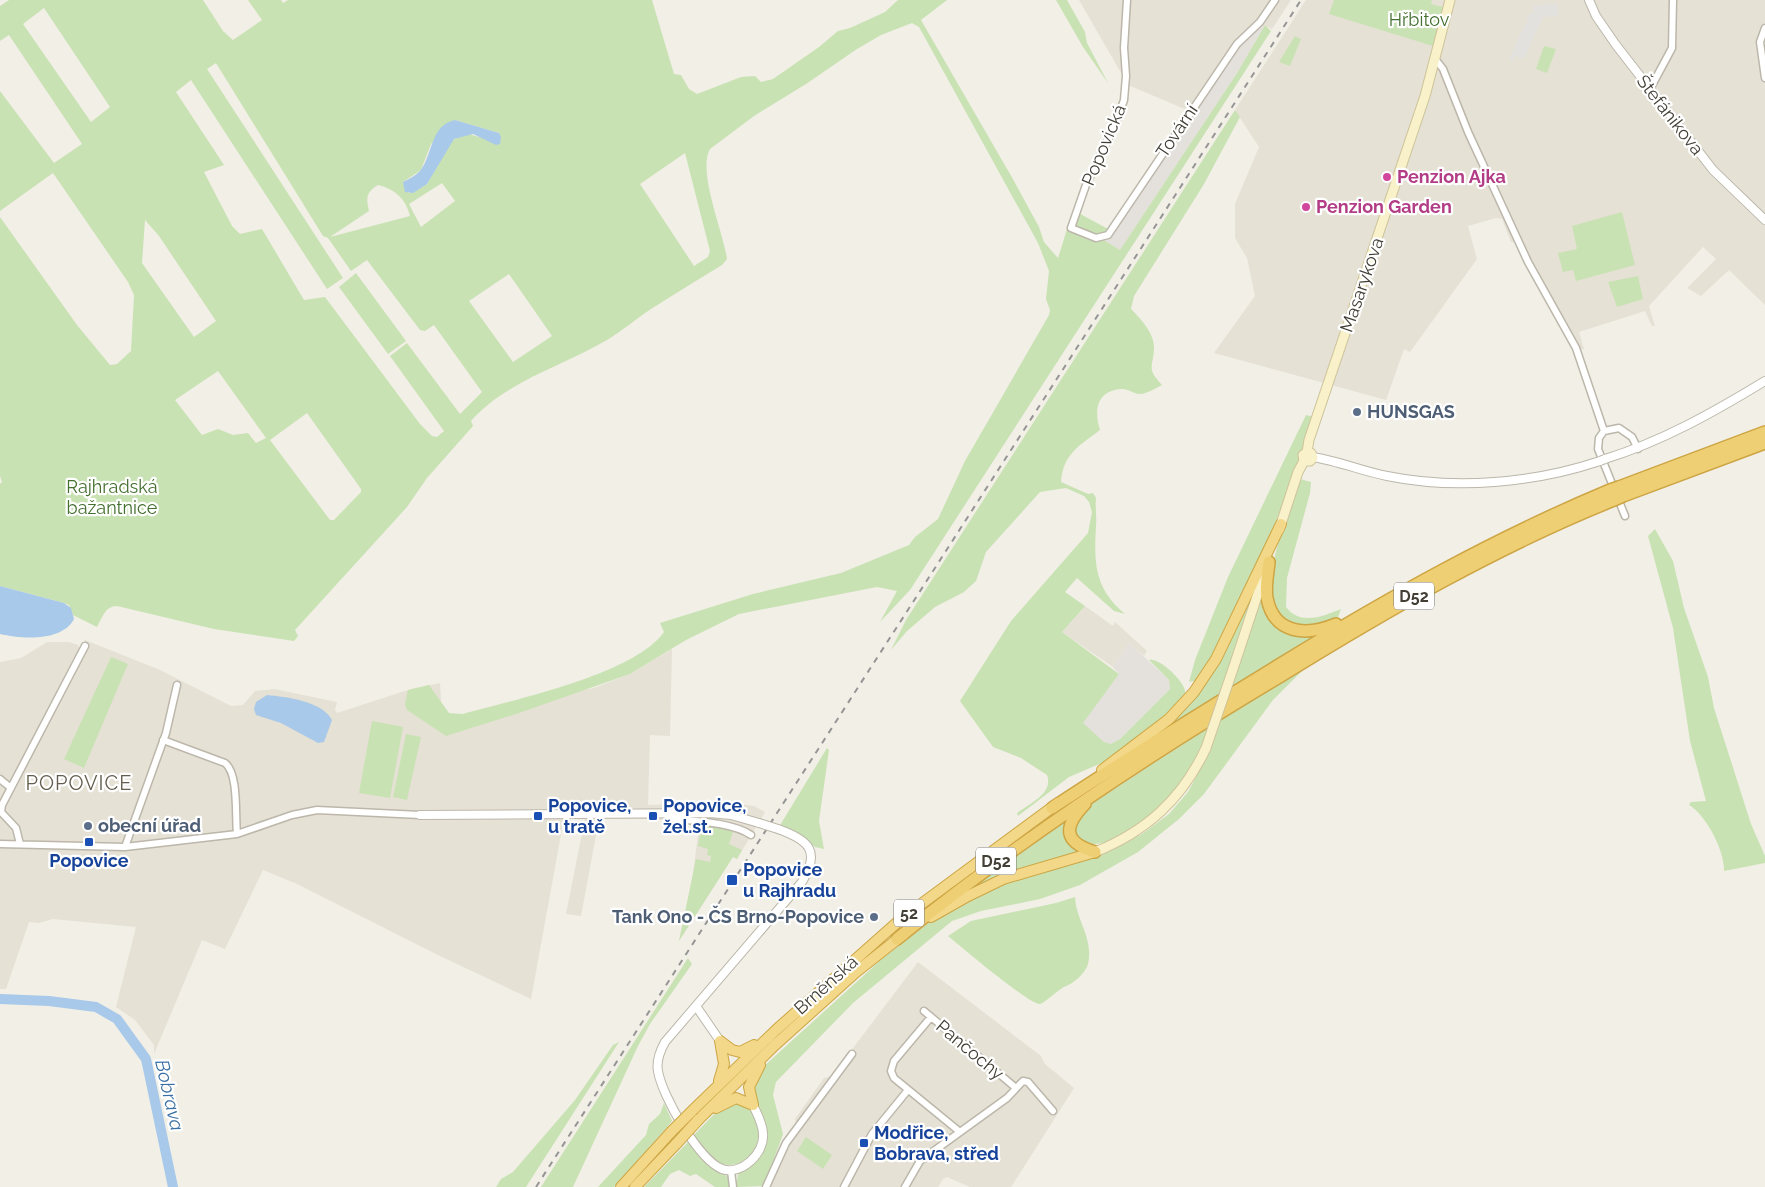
<svg xmlns="http://www.w3.org/2000/svg" width="1765" height="1187" font-family="Raleway,sans-serif">
<rect width="100%" height="100%" fill="#f1efe6"/>
<!-- residential -->
<path fill="#e5e1d5" d="M1079 0H1291L1272 29 1256 21 1242 33 1187 110 1128 85Z
M1306 0H1765V305L1729 270 1701 296 1687 288 1716 259 1703 247 1649 306 1655 326H1652L1645 311 1579 332 1584 349H1578L1537 285 1518 243 1511 242 1502 219 1496 218 1468 226 1477 259 1410 352 1404 349 1386 400 1214 353 1255 296 1247 258 1235 238V204L1259 147 1235 110Z
M1085 606 1113 626 1115 622 1147 651 1144 656 1129 643 1113 667 1062 632Z
M85 640 160 670 231 706 243 705 255 691 274 689 337 702 335 710 337 713 411 689 440 683 442 719 594 688 630 674 672 649 670 736 650 735 648 805 731 803 754 806 765 812 737 859 733 857 679 941 692 881 699 827 691 824 654 819H599L581 916 566 914 585 818H564L531 999 440 956 295 883 263 870 225 949 202 940 154 1054V1045L135 1020 116 1007 136 927 53 919 39 923 29 922 6 989H0V662L21 658 47 642H69L78 645 80 650Z
M918 962 1041 1056 1045 1064 1074 1088 1011 1187H970L947 1177 943 1179 938 1187H762L780 1144 796 1124 795 1119 824 1078 832 1076Z"/>
<!-- industrial -->
<path fill="#e4e0db" d="M1256 21 1265 25 1237 73 1120 250 1102 239 1140 180 1242 33Z
M1129 643 1169 680 1170 689 1120 739 1111 744 1104 742 1082 723 1119 674 1113 667Z"/>
<!-- green -->
<path fill="#c9e2b3" fill-rule="evenodd" d="M9 0H203L223 31 233 40 262 20 248 0H281L283 3 288 0H652L674 74 681 75 689 89 697 94 741 77 755 76 761 82 773 79 819 47 838 31 850 28 885 12 898 0H947L921 20 1014 181 1039 227 1044 242 1058 258 1073 210 1108 229 1102 239 1120 250 1237 73 1265 25 1271 31 910 590 880 622 897 591 877 587 739 614 686 640 630 674 519 713 446 736 407 710 405 704 408 690 429 685 449 713 463 714C513 700 635 674 664 632L660 623 753 594 841 573 909 545 915 537 938 519 965 461 1049 315 1050 310 1046 299 1049 271 1038 243 919 27 912 23 881 35 857 49 806 84 754 116 710 149C697 171 724 234 727 259L722 265C698 280 674 294 651 309 636 319 622 331 607 340 563 366 506 381 471 421L473 426 427 478 407 507 295 630 298 636 294 641 214 629 117 606C105 606 102 618 97 627L73 615 69 605 64 603 0 586V484L2 482 0 476V217L77 325 110 365 117 364 131 351 134 295 128 282 53 173 0 211V91L54 163 82 144 9 35 0 41V6ZM44 8 110 107 91 122 23 24ZM216 63 323 236 328 238 351 271 367 260 420 330 425 331 434 325 482 392 460 414 407 343 390 356 444 431 437 437 432 436 420 424 325 297 304 300 262 229 240 234 232 226 204 172 224 165 176 92 191 80 327 289 343 278 207 69ZM455 120 499 133 482 138 469 134 452 140 427 184 409 193 403 182 421 170 431 144ZM685 153 710 251 708 257 694 266 640 184ZM442 183 455 201 421 227 409 204ZM378 185C395 189 406 199 410 216L330 237 369 211C366 198 366 192 378 185ZM145 220 159 236 216 321 194 337 142 263ZM509 274 552 336 513 362 469 301ZM218 371 266 438 256 443 248 433 233 435 218 429 202 435 175 400ZM307 413 361 489V492L334 520H330L270 440Z
M1056 0H1067L1085 32 1087 43 1108 83 1083 47Z
M1334 0H1432L1431 4 1443 7 1433 46 1329 14Z
M1295 36 1301 39 1290 66 1279 62Z
M1544 46 1556 49 1547 73 1536 69Z
M1235 110 1240 117 1204 184 1134 296 1131 309C1141 319 1155 334 1154 349 1153 368 1146 368 1162 385 1156 388 1146 394 1140 394 1134 394 1127 388 1121 389 1096 391 1094 411 1100 430 1079 446 1063 454 1061 482L1088 494 1093 493 1096 498C1095 508 1097 517 1096 526 1094 563 1094 588 1125 614L1114 611 1077 578 1065 592 1085 606 1062 632 1119 674 1083 723 1104 742 1111 744 1120 739 1170 689 1169 680 1149 660C1159 657 1184 681 1185 691 1186 696 1184 699 1182 703L1111 759 1069 777 1018 816 1017 813C1029 804 1054 793 1047 775L1021 758 993 747 960 701 1011 621 1088 533 1092 512 1089 502 1084 496 1066 488 1040 492 986 552 976 581 964 592 935 607 907 631 891 650 906 620Z
M1622 212 1635 265 1576 281 1573 270 1563 272 1558 253 1577 249 1572 226Z
M356 273 406 341 388 354 339 287Z
M1638 276 1643 299 1617 307 1608 282Z
M1306 415 1314 417 1280 512 1248 585 1200 680 1189 682 1195 660 1228 577Z
M1300 479 1311 482 1310 493 1287 578 1286 607C1300 626 1324 616 1341 609L1337 620 1332 624 1290 626C1285 620 1276 613 1273 606 1260 580 1291 507 1300 479Z
M1655 529 1673 561 1684 608 1708 677 1714 708 1751 824 1765 856V863L1724 871C1725 851 1706 815 1689 805L1691 802 1706 801 1690 741 1673 628 1648 536Z
M1254 591 1219 695 1166 728 1205 685Z
M1263 591 1273 620 1316 633 1317 636 1232 687Z
M111 657 128 664 84 768 64 759Z
M1309 664 1273 700 1204 794 1179 819 1138 852 1080 885 1040 899 981 911 952 921 853 1003 776 1082 773 1095 783 1134 764 1186 736 1187 738 1174 762 1149 757 1107 752 1091 763 1067 883 958 935 918 985 890 1110 851 1142 834 1169 814 1188 792 1211 749 1221 718Z
M372 721 403 727 390 798 359 793Z
M1208 728C1199 754 1187 783 1166 804 1150 821 1089 865 1073 832L1082 810Z
M406 734 421 737 407 800 393 797Z
M827 748 829 750 819 821 824 849 815 847 802 836 779 827Z
M1068 820 1087 852 983 885 979 883Z
M702 823 734 829 729 844 742 850 737 859 733 857 679 941 696 859 710 862 711 856 707 855 708 849 698 846Z
M1075 897C1076 920 1094 939 1088 964 1085 974 1074 983 1064 987 1058 990 1043 1004 1040 1004 1031 1006 959 945 948 936L971 921 1056 903Z
M688 958 692 964 650 1024 638 1046 573 1187H541Z
M619 1042 526 1187H496L501 1179 513 1172 575 1100 613 1045Z
M735 1101C740 1103 748 1105 751 1110 773 1138 744 1182 710 1158 704 1153 699 1143 693 1136L723 1105Z
M664 1103 672 1121 668 1126 614 1187H598L646 1135 649 1124 660 1114Z
M806 1137 832 1155 823 1169 797 1151Z
M690 1140 708 1163 723 1172 729 1179 730 1187H715L696 1174 690 1176 679 1170 670 1174 661 1187H644Z"/>
<!-- parking -->
<path fill="#e3e1de" d="M1557 3 1559 16 1543 17 1524 59 1515 56 1513 61 1509 59 1513 50 1516 51 1514 47 1525 24 1528 23 1526 22 1530 13 1534 14 1533 6Z"/>
<!-- water -->
<path fill="#a8c9e9" d="M455 120 499 133 501 137 500 144 496 145 473 134 454 139 427 184 413 193 405 192 403 182C409 179 415 176 420 171 433 155 430 125 455 120Z
M0 586 64 603 71 608 74 619C62 642 22 639 0 634Z
M267 695C286 697 322 701 332 720L324 742 318 743 281 723 256 715 254 709 256 702Z"/>
<g fill="none" stroke-linecap="round" stroke-linejoin="round">
<!-- river -->
<path stroke="#a8c9e9" stroke-width="10" d="M0 999 49 1001 96 1007 117 1019 146 1059 173 1187"/>
<defs>
<path id="minor" d="M1127 0 1124 48 1126 76 1124 100 1116 123 1086 185 1071 228 1096 238 1108 235 1237 44 1260 22 1275 0
M1765 28 1760 42 1765 78
M1436 60 1443 69 1468 132 1528 262 1576 348 1604 431
M1650 89 1672 48 1673 0
M1625 516 1598 449 1599 438 1604 431 1619 428 1632 437 1638 449
M163 740 225 763C239 774 235 816 237 834
M0 779 11 788
M665 813 669 818C692 821 732 822 751 835
M0 844 125 847 237 834 292 815 317 810 420 815
M20 844 16 828 1 812 2 805 85 646
M125 847 166 733 177 685
M924 1011 1016 1088
M931 1017 894 1061 891 1071 894 1078 960 1132
M731 1171 733 1187
M766 1187 786 1143 852 1054
M844 1187 872 1134 908 1090
M905 1187 920 1161 1007 1098 1023 1081 1028 1082 1053 1111"/>
<path id="tertiary" d="M1589 0 1596 16 1616 45 1713 170 1765 220
M1313 457C1338 461 1362 471 1387 476 1456 490 1534 483 1600 461
M1605 459C1663 441 1714 412 1765 381
M420 815 710 813 731 815 759 823
M696 1006 720 1041
M753 1105C757 1114 763 1124 763 1134 765 1153 741 1176 722 1169 699 1160 662 1096 658 1071 656 1061 660 1051 665 1042L802 882C821 851 809 840 778 829"/>
<path id="secondary" d="M1304 461 1303 455 1307 452 1309 440 1425 96 1450 0
M1304 461H1310L1313 458 1311 453 1307 452
M1279 530 1298 472 1304 461
M1235 663 1264 575
M1095 852C1147 831 1182 799 1206 748"/>
<path id="trunk" d="M1102 770 1169 719 1194 692 1216 659 1281 524
M931 917 968 896 1003 879 1095 852
M720 1041 732 1050 740 1052 754 1045
M719 1081 724 1064 720 1041
M753 1105 749 1087 760 1065
M716 1108 736 1098 753 1105
M694 1109 776 1030 901 919 1058 803
M699 1119 775 1045 856 972 904 934
M621 1187 671 1132
M635 1187 677 1143"/>
<path id="motorway" d="M1619 487 1765 432
M1623 496 1765 443
M1269 562C1268 574 1265 586 1267 598 1274 635 1307 636 1336 624
M1085 804C1063 827 1063 842 1095 852
M1052 808C1128 758 1205 710 1282 663 1388 598 1495 538 1610 490
M897 939C1018 841 1147 756 1281 676 1388 610 1497 547 1614 500"/>
</defs>
<!-- minor casing -->
<use href="#minor" stroke="#bcb7aa" stroke-width="9"/>
<!-- tertiary casing -->
<use href="#tertiary" stroke="#bcb7aa" stroke-width="10"/>
<!-- secondary casing -->
<use href="#secondary" stroke="#cdc39a" stroke-width="11"/>
<!-- trunk casing -->
<use href="#trunk" stroke="#cda544" stroke-width="12"/>
<!-- motorway casing -->
<use href="#motorway" stroke="#cda544" stroke-width="14"/>
<!-- minor -->
<use href="#minor" stroke="#fff" stroke-width="6"/>
<!-- tertiary -->
<use href="#tertiary" stroke="#fff" stroke-width="8"/>
<!-- secondary -->
<use href="#secondary" stroke="#f9f1c9" stroke-width="9"/>
<!-- trunk -->
<use href="#trunk" stroke="#f2d888" stroke-width="10"/>
<!-- motorway -->
<use href="#motorway" stroke="#efcf73" stroke-width="11"/>
<!-- rail -->
<path stroke="#959595" stroke-width="2" stroke-dasharray="6 6" stroke-linecap="butt" d="M536 1187 1301 0"/>
<defs>
<path id="tertiary-bridge" d="M1600 461 1605 459
M759 823 778 829"/>
<path id="secondary-bridge" d="M1206 748 1235 663"/>
<path id="trunk-bridge" d="M671 1132 694 1109
M677 1143 699 1119"/>
<path id="motorway-bridge" d="M1610 490 1619 487
M1614 500 1623 496"/>
</defs>
<!-- tertiary-bridge casing -->
<use href="#tertiary-bridge" stroke="#bcb7aa" stroke-width="10" stroke-linecap="butt"/>
<!-- secondary-bridge casing -->
<use href="#secondary-bridge" stroke="#cdc39a" stroke-width="11" stroke-linecap="butt"/>
<!-- trunk-bridge casing -->
<use href="#trunk-bridge" stroke="#cda544" stroke-width="12" stroke-linecap="butt"/>
<!-- motorway-bridge casing -->
<use href="#motorway-bridge" stroke="#cda544" stroke-width="14" stroke-linecap="butt"/>
<!-- tertiary-bridge -->
<use href="#tertiary-bridge" stroke="#fff" stroke-width="8"/>
<!-- secondary-bridge -->
<use href="#secondary-bridge" stroke="#f9f1c9" stroke-width="9"/>
<!-- trunk-bridge -->
<use href="#trunk-bridge" stroke="#f2d888" stroke-width="10"/>
<!-- motorway-bridge -->
<use href="#motorway-bridge" stroke="#efcf73" stroke-width="11"/>
</g>
<!-- markers -->
<g fill="#d1479c" stroke="#fff" stroke-width="2">
<circle cx="1387" cy="177" r="5"/>
<circle cx="1306" cy="207" r="5"/>
</g>
<g fill="#5c6f8a" stroke="#fff" stroke-width="2">
<circle cx="1357" cy="412" r="5"/>
<circle cx="88" cy="826" r="5"/>
<circle cx="874" cy="917" r="5"/>
</g>
<g fill="#1a4fb4" stroke="#fff" stroke-width="2">
<rect x="533" y="811" width="10" height="10" rx="2.5"/>
<rect x="648" y="811" width="10" height="10" rx="2.5"/>
<rect x="84" y="837" width="10" height="10" rx="2.5"/>
<rect x="726" y="874" width="12" height="12" rx="2.5"/>
<rect x="859" y="1138" width="10" height="10" rx="2.5"/>
</g>
<g text-anchor="middle" stroke-width="4.5" stroke-linejoin="round" paint-order="stroke">
<!-- shield labels -->
<g fill="#fff" stroke="#7b7972" stroke-width="1">
<rect x="1394" y="582.5" width="40" height="27" rx="4"/>
<rect x="976" y="847.5" width="40" height="27" rx="4"/>
<rect x="894" y="899.5" width="30" height="27" rx="4"/>
</g>
<g font-size="16" font-weight="bold" fill="#433f36">
<text x="1414" y="602">D52</text>
<text x="996" y="867">D52</text>
<text x="909" y="919">52</text>
</g>
<!-- park labels -->
<g font-size="18" fill="#436f2f" stroke="#fff">
<text x="1419" y="26">Hřbitov</text>
<text x="112" y="493">Rajhradská<tspan x="112" dy="21">bažantnice</tspan></text>
</g>
<!-- street labels -->
<g font-size="18" fill="#433f36" stroke="#fff">
<text transform="translate(1670 115) rotate(52)" y="6">Štefánikova</text>
<text transform="translate(1177 131) rotate(-56)" y="6">Tovární</text>
<text transform="translate(1104 145) rotate(-67)" y="6">Popovická</text>
<text transform="translate(1362 285) rotate(-71)" y="6">Masarykova</text>
<text transform="translate(826 985) rotate(-42)" y="6">Brněnská</text>
<text transform="translate(970 1050) rotate(40)" y="6">Pančochy</text>
</g>
<!-- hotel labels -->
<g font-size="18" font-weight="bold" fill="#b23c85" stroke="#fff" text-anchor="start">
<text x="1397" y="183">Penzion Ajka</text>
<text x="1316" y="213">Penzion Garden</text>
</g>
<!-- service labels -->
<g font-size="18" font-weight="bold" fill="#4e5e75" stroke="#fff" text-anchor="start">
<text x="1367" y="418">HUNSGAS</text>
<text x="98" y="832">obecní úřad</text>
<text x="864" y="923" text-anchor="end">Tank Ono - ČS Brno-Popovice</text>
</g>
<!-- transit labels -->
<g font-size="18" font-weight="bold" fill="#164399" stroke="#fff" text-anchor="start">
<text x="548" y="812">Popovice,<tspan x="548" dy="21">u tratě</tspan></text>
<text x="663" y="812">Popovice,<tspan x="663" dy="21">žel.st.</tspan></text>
<text x="89" y="867" text-anchor="middle">Popovice</text>
<text x="743" y="876">Popovice<tspan x="743" dy="21">u Rajhradu</tspan></text>
<text x="874" y="1139">Modřice,<tspan x="874" dy="21">Bobrava, střed</tspan></text>
</g>
<!-- water labels -->
<g font-size="19" font-style="italic" fill="#3a70a4" stroke="#fff">
<text transform="translate(170 1095) rotate(77)" y="7">Bobrava</text>
</g>
<!-- quarter labels -->
<g font-size="20" letter-spacing="1" fill="#655e4e" stroke="#fff">
<text x="79" y="790">POPOVICE</text>
</g>
</g>
</svg>
